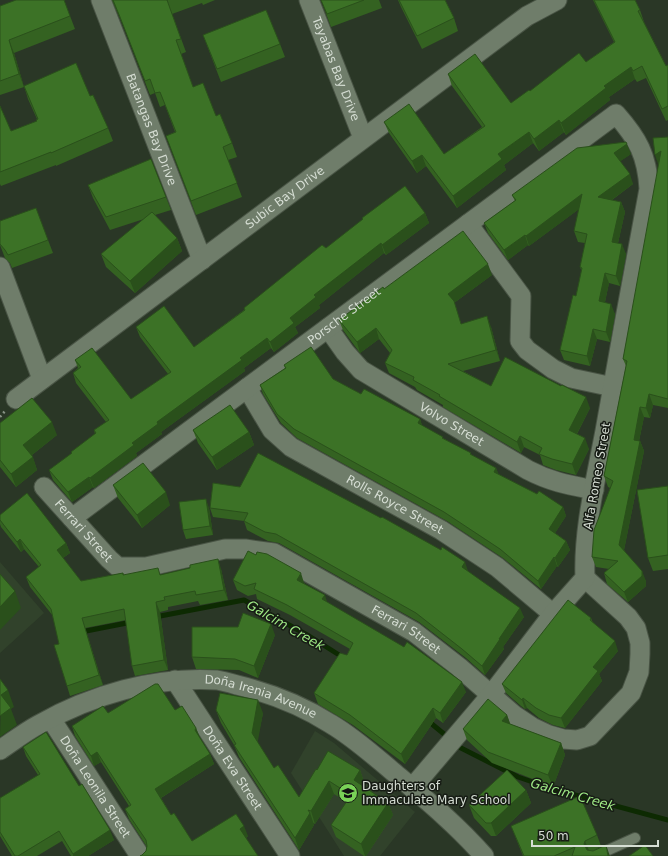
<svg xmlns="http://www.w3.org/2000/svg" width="668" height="856" font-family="'DejaVu Sans',sans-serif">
<rect width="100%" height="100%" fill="#2a3726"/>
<!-- built -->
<path fill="#31422b" d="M0 562 44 613 0 653Z
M315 731 334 743 415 812 380 856H344L291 773Z"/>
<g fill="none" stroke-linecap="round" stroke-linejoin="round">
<!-- stream -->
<path stroke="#0d2a02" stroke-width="5" d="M155 617 244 600 309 636 344 658
M81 632 132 622
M427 720 444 734
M459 747 518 777 553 789 668 820"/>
<defs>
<path id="lane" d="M595 856 635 838"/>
<g id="street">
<path id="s1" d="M101 0 202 260"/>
<path id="s2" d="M309 0 363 138"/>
<path d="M468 224 521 296 520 341 527 350 553 369 571 378 613 387"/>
<path d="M0 267 42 379"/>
<path id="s3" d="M328 328 345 352 361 370 528 470C551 482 569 485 594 490"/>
<path id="s4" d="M247 388 272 430 291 447 441 530 497 567 553 614"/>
<path id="s5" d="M16 399 527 16 557 0"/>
<path id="s6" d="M44 487 109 559 118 567H146L225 549H245L274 553 414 632 459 667 514 715 532 727 549 735 563 739 577 740 590 736 631 693 639 672 640 654V643L636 628 628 617 585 578"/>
<path id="s7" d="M72 518 616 114C638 139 647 155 649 189 634 270 619 350 605 431 596 479 583 530 585 578L553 614 491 695 412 788"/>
<path id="s8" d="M175 680 290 856"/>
<path id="s9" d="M51 719 140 856"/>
<path id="s10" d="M0 750C12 742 25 732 38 725 91 695 155 676 217 680 223 681 230 683 237 685 270 693 303 706 331 724 353 737 372 754 391 770 423 797 456 824 484 856"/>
</g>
</defs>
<!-- lane casing -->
<use href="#lane" stroke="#495445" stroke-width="12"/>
<!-- street casing -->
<use href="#street" stroke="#495445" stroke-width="21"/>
<!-- path -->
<path stroke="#879284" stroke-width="2.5" stroke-dasharray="2 3" stroke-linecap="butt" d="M0 417 5 411"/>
<!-- lane -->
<use href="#lane" stroke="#6f7d6a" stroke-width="10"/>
<!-- street -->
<use href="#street" stroke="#6f7d6a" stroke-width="19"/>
</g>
<!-- wall -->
<path fill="#346221" d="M64 0 75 29 14 53 24 87 0 95V6Z
M112 0H215L203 5 202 3 172 14 186 52 181 54 193 87 216 116 232 143 237 157 228 160 242 197 196 215 166 136 175 132 165 105 160 107 155 93 150 95 125 30Z
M321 0H379L382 8 331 27Z
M398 0H445L454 18 458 31 422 49 401 7Z
M593 0H635L640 10 644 22 666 66 668 65V120L666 121 646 78 637 82 635 79 609 97 610 100 566 135 564 132 539 151 533 143 504 165 506 170 457 208 426 166 417 173 389 133 384 122 444 154 482 127 452 86 448 74 511 103 530 91 586 62 614 42Z
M203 35 280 44 285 57 221 82Z
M24 86 90 96 108 128 113 141 56 166V165L1 186 0 184V106L11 131 37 121V119L28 99Z
M668 137V408L653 405 650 418 644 417 639 441H640L644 451 624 550 646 581V586L628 602 607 584 604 573 609 569 596 567 592 557 610 488 608 487 604 476 626 366 623 359Z
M631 154 620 161 633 184 612 200 621 202 625 212 618 243 626 254 620 286 609 283 605 302 615 314 610 342 597 339 590 366 564 360 560 350 576 296 582 272 580 267 585 243 578 242 574 231 579 209 529 246 528 245 508 260 488 233 484 223 515 201 512 195Z
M88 185 166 197 171 210 155 215 177 238 182 251 135 293 106 267 101 254 144 219 110 230 93 198Z
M425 213 429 223 386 255 384 253 319 305 320 308 295 327 298 333 274 352 271 348 244 368 245 371 161 432 162 434 136 453 137 456 94 488 93 487 72 502 53 480 49 470 71 454V452L95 434 94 430 106 422 76 383 73 373 78 368 75 360 131 399 168 374 140 337 136 327 194 347 244 310V308L326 248Z
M0 221 48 240 53 253 12 268 10 263 5 258 0 245Z
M492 275 454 303 461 324 491 327 500 361 463 371 491 386 590 408 577 434 589 449 576 475 556 470 543 465 540 455 524 447 521 453 443 407V405L417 390 415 387 389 373 385 363 390 353 379 339 360 353 343 330 339 320 384 289Z
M284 365 333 379 361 394 420 419 422 426 472 455 496 468 498 474 563 507 566 516 555 533 566 541 570 550 558 567 557 566 541 589 503 558 447 521 297 438 281 423 263 394 260 385 285 368Z
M0 423 57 435 32 455 37 470 16 487 0 467Z
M193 430 249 432 254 445 217 470 198 443Z
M213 483 468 571 524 617 503 647 504 649 485 675 466 658 419 622 279 543 268 541 247 530 244 521 213 517 210 508Z
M113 485 170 505 142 528 118 498Z
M668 486V569L653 571 648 558Z
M209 508 213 535 186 539 183 530Z
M0 515 66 543 70 553 63 558 81 581 123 573 124 575H160L221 569 228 600 200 605 198 601 168 607V610L160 612 168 670 135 676 132 666 126 620 85 628 103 685 70 696 67 686 59 644 53 616 30 587 26 577 39 567 24 549 21 552 1 527 0 524Z
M233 580 304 583 327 602 466 692 443 723 436 718 405 764 353 725 318 704 314 693 347 655 350 649 290 615 257 599 256 594 248 596 237 590Z
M591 618 593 623 618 651 599 674 602 681 565 728 553 725 539 718 527 708 525 709 521 706 506 693 502 684Z
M275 635 258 678 239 670 196 669 192 657Z
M175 710 196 728 200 738 210 754 214 764 161 798 171 815 192 841 248 836 246 838 142 855 146 851 147 847 129 819 125 809 129 806 101 762 94 766 75 736 72 726 108 713Z
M216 710 263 713 257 742 274 768 299 797 317 770H360L364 782 363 786 388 803 393 815 366 856H364L336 837 331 825 347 802 334 794 315 824 313 823 314 825 299 850 239 757 234 745 221 723Z
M507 715 510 724 561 743 565 755 553 787 492 763 467 740 463 729Z
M23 747 79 786 114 840 88 856H71L62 841 37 856H12L0 836V798L38 775 26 756Z
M526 790 531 803 496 836H491L474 818 469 805Z
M511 826 597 835 601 846 593 851 610 856H523Z"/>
<!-- shaded-wall -->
<path fill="#2a501b" d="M9 40 14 53 24 87 19 74Z
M631 67 635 79 609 97 610 100 566 135 561 123 604 86Z
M559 120 564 132 539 151 534 139Z
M529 132 533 143 504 165 506 170 457 208 453 196 498 154Z
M627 144 631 154 618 163 614 153Z
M661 151 659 166 655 155Z
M422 155 426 166 417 173 412 161Z
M630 174 633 184 602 207 598 197Z
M582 194 586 204 529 246 526 236Z
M621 202 625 212 616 252 612 242Z
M425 213 429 223 386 255 382 245Z
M525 235 528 245 508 260 504 250Z
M177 238 182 251 135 293 130 281Z
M381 243 384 253 319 305 320 308 295 327 298 333 274 352 270 342 290 318 314 295Z
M622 244 626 254 620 286 616 276Z
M488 264 492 275 454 303 464 335 448 294Z
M605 273 609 283 603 311 599 301Z
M611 304 615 314 610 342 606 332Z
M487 316 491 327 500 361 496 350Z
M376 328 379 339 360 353 357 342Z
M593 329 597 339 590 366 587 356Z
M267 338 271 348 244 368 245 371 161 432 162 434 136 453 137 456 94 488 90 478 157 422 240 358Z
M649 394 653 405 650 418 646 408Z
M586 397 590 408 573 441 569 430Z
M640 407 644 417 637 450 634 440Z
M420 419 423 428 418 423Z
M52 422 57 435 28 458 23 445Z
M249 432 254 445 217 470 212 457Z
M520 436 524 447 521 453 517 442Z
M585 438 589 449 576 475 572 464Z
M640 441 644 451 623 555 619 545Z
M33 457 37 470 16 487 11 474Z
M496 468 500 477 494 472Z
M89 477 93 487 72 502 68 492Z
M166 492 170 505 142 528 137 515Z
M206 499 209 508 213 535 210 526Z
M563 507 566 516 552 538 549 529Z
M20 539 24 549 21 552 17 542Z
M566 541 570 550 558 567 555 558Z
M66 543 70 553 60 560 57 550Z
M554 557 557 566 541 589 538 581Z
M218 559 221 569 228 600 224 590Z
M465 562 468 571 465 576 462 567Z
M642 571 646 581V586L628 602 624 592Z
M301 573 304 583 301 590 297 580Z
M15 591 21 608 0 630V607Z
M325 595 328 605 322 599Z
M156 602 160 612 168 670 164 660Z
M520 608 524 617 503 647 504 649 485 675 482 666 499 639Z
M82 618 85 628 103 685 99 675Z
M271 624 275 635 258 678 254 666Z
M615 641 618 651 599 674 602 681 565 728 561 718 593 667Z
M462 682 466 692 443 723 440 713Z
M8 690 14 707 11 709 17 725 0 737 1 695Z
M523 698 527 708 525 709 522 700Z
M258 700 263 713 257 746 252 733Z
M433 708 436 718 405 764 401 754Z
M507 715 511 726 502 721Z
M196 728 200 738 195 730Z
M561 743 565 755 553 787 548 775Z
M97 752 101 762 94 766 91 756Z
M210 754 214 764 159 799 155 789Z
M360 770 364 782 359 792 354 780Z
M329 781 334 794 315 824 311 811Z
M526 790 531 803 496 836 491 823Z
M388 803 393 815 366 856H365L361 844Z
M310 813 314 825 299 850 295 838Z
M244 826 248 836 243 839 240 829Z
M110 830 114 840 88 856H73V854Z
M585 841 590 853 589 856 584 844Z
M606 845 610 856H608Z"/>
<!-- building -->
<path fill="#3c7226" stroke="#2a501b" d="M16 0H64L70 16 9 40 19 74 0 81V6Z
M113 0H168H167L181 39 176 40 193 87 203 83 216 116 220 114 232 143 223 147 237 183 191 201 166 136 176 132 160 92 155 93 150 79 145 81 120 17Z
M321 0H364L327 14Z
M399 0H445L454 18 417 36Z
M594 0H635L640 10 638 11 666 66 668 65V106L662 109 642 66 633 71 631 67 604 86 606 88 561 123 559 120 534 139 529 132 498 154 502 159 453 196 422 155 412 161 384 122 409 104 444 154 485 126 448 74 475 54 511 103 529 90 530 91 579 53 586 62 615 42Z
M266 10 280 44 217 69 203 35Z
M76 63 90 96 93 95 108 128 51 153V152L0 172V106L11 131 37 121 36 120 38 119 24 86Z
M668 137V399L649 394 646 408 640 407 634 440 640 441 619 545 642 571V576L624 592 604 573 618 561 592 557 594 530 613 481 604 476 627 361 623 359 661 151 655 155 653 138Z
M626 142 627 144 614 153 630 174 598 197 621 202 612 242 622 244 616 276 605 273 599 301 611 304 606 332 593 329 587 356 560 350 573 295 576 296 582 268 580 267 587 234 574 231 582 194 526 236 525 235 504 250 484 223 516 200 512 195 577 148Z
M151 159 166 197 106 217 88 185Z
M405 186 425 213 382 245 381 243 314 295 316 297 290 318 294 323 270 342 267 338 240 358 242 360 157 422 158 424 132 443 134 445 90 478 89 477 68 492 49 470 72 453 71 452 96 433 94 430 109 420 73 373 81 367 75 360 92 348 131 399 171 372 136 327 164 306 194 347 245 310 244 308 322 245 326 248 363 219 362 218Z
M36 208 48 240 8 255 5 250 0 244V221Z
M152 212 177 238 130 281 101 254Z
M463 231 488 264 448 294 454 301 461 324 487 316 496 350 448 364 491 386 505 357 561 386 562 385 586 397 569 430 585 438 572 464 552 459 539 454 542 448 520 436 517 442 439 396 440 395 413 380 414 377 385 363 392 350 376 328 357 342 339 320 383 287 384 289Z
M311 347 333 379 361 394 364 389 420 419 418 423 443 437 442 438 471 453 470 454 496 468 494 472 537 494 539 491 563 507 549 529 566 541 555 558 554 557 538 581 500 549 444 512 294 429 277 414 260 385 286 368 284 365Z
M32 398 52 422 23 445 33 457 11 474 0 460V423Z
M230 405 249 432 212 457 193 430Z
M258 453 381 518 382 517 441 550 442 547 465 562 462 567 520 608 499 639H500L482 666 462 649 416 613 276 534 265 532 244 521 248 513 210 508 213 483 240 487Z
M143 463 166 492 137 515 113 485Z
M668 486V555L648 558 637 490Z
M27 493 66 543 57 550 81 581 123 573V575L158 568 160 575 190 568V565L218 559 224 590 196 595 195 591 164 597 165 600 156 602 164 660 132 666 124 609 82 618 99 675 67 686 54 645 59 644 51 609 26 577 41 565 20 539 17 542 0 520V515Z
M206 499 210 526 183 530 179 502Z
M248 551 256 555 257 552 267 554 301 573 297 580 325 595 322 599 404 647 407 642 462 682 440 713 433 708 401 754 350 715 314 693 340 653 347 655 353 643 287 605 254 589 256 583 245 586 233 580Z
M0 574 15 591 0 607Z
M568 600 591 618 590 620 615 641 593 667 598 671 561 718 549 715 536 708 523 698 522 700 502 684Z
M243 613 271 624 254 666 235 659 192 657V627H238Z
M0 679 8 690 1 695 11 708 0 716Z
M155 684H158L175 710 182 706 196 728 195 730 210 754 155 789 171 815 174 813 192 841 236 814 244 826 240 829 258 856H140L142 855 146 851 147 846 146 840 125 809 131 805 97 752 91 756 72 726 103 706 108 713Z
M220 693 258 700 252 733 274 768 278 765 299 797 316 769 317 770 328 751 360 770 354 780 388 803 361 844 331 825 351 795 329 781 311 811 308 810 310 813 295 838 234 745 236 744 216 710Z
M488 699 507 715 502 721 561 743 548 775 488 752 463 729Z
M46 732 79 786 82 784 110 830 73 854 59 831 18 856H15L0 832V798L40 774 23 747Z
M507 770 526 790 491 823H486L469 805Z
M580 796 597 835 585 841 584 844 587 850 593 851 606 845 608 856H572L575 847 554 856H524L511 826Z
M645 845 653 856H629Z"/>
<!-- icons -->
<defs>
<symbol id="school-disc" viewBox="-11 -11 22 22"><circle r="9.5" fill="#79d157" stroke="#171c15"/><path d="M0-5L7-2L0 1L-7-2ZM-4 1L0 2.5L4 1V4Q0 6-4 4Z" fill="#111"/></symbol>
</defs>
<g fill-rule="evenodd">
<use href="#school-disc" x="337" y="782" width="22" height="22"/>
</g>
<g text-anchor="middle" stroke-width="3" stroke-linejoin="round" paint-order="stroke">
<!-- street labels -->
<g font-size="12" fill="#d6ded4" stroke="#171c15">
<text dy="4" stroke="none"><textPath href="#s2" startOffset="74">Tayabas Bay Drive</textPath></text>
<text dy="4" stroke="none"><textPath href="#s1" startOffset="139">Batangas Bay Drive</textPath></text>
<text dy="4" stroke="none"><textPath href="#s5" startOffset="336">Subic Bay Drive</textPath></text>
<text dy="4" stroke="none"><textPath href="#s7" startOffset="339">Porsche Street</textPath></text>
<text dy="4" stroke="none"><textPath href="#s3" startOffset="159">Volvo Street</textPath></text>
<text transform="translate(597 476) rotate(-80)" y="4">Alfa Romeo Street</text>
<text dy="4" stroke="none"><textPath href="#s4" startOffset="193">Rolls Royce Street</textPath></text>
<text dy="4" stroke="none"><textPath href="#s6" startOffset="59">Ferrari Street</textPath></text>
<text dy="4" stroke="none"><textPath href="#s6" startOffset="420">Ferrari Street</textPath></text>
<text dy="4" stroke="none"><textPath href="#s10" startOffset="279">Doña Irenia Avenue</textPath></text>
<text dy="4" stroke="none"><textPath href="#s8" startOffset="105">Doña Eva Street</textPath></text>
<text dy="4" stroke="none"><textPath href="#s9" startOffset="81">Doña Leonila Street</textPath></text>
</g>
<!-- poi labels -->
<g font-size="12" fill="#d6ded4" stroke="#171c15" text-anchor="start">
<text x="362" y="790">Daughters of<tspan x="362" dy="14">Immaculate Mary School</tspan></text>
</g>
<!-- water labels -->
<g font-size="13" font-style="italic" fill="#9fea85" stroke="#171c15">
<text transform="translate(286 625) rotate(30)" y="5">Galcim Creek</text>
<text transform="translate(573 794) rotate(16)" y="5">Galcim Creek</text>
</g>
</g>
<!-- scale -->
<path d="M532 840v6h126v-6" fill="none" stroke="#d6ded4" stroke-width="2"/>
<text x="538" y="840" font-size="12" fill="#d6ded4" stroke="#171c15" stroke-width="3" paint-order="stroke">50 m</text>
</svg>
